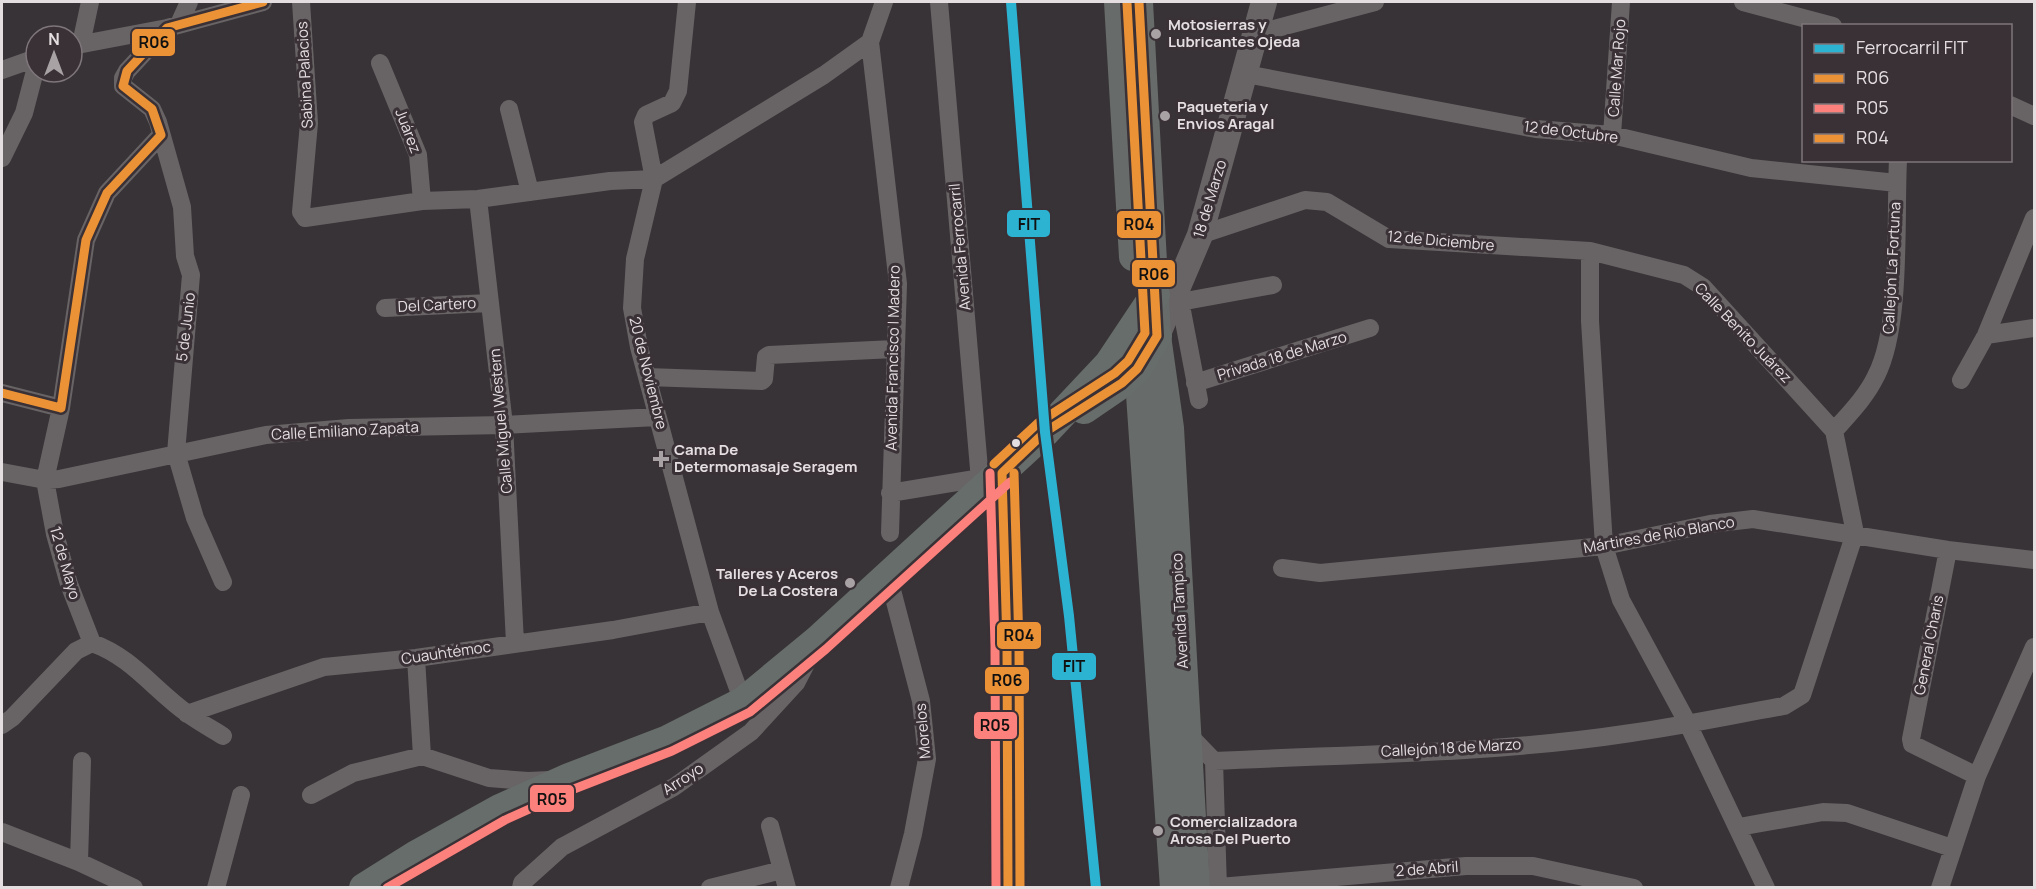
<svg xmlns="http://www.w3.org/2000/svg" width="2036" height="889" font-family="Manrope,sans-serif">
<rect width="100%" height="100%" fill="#383336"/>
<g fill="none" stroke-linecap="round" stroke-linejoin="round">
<!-- minor -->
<path stroke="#686466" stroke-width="18" d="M301 2 309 123 301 212 305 218 422 201 478 199 610 181 654 179 824 75 870 42
M687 2 678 91 672 103 646 115 643 122 654 179 635 259 632 308 639 347 710 612 743 702
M884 2 870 42 898 284 890 533
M939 2 981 492
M1743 2 1833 26
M180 22 189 2
M167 28 127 71 123 78V86L152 109 158 122 182 207 185 256 191 275 176 453 195 518 223 582
M1255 34 1375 2
M81 44 90 2
M72 46 167 28 263 2
M380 63 418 155 422 201
M2 70 36 58
M1246 74 1536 129 1612 135 1751 168 1897 183
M2010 105 2034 116
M509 109 530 192
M1612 135 1621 2
M2 158 24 113 36 67
M478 199 504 425 515 643
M1200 235 1305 200 1327 202 1389 239 1590 251 1684 275 1703 287 1834 431 1855 533 1802 695 1784 706C1733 715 1682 726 1631 733 1494 754 1353 754 1214 761
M1590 251V321L1604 546 1621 600 1687 722 1766 888
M1178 290 1199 400
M1180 302 1273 285
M385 308 489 303
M1986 335 2034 328
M647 377 762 381 764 379 766 357 769 355 894 349
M1961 380 1986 335 2034 218
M1195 383 1370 328
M2 393 61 408
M1834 431C1849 414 1866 397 1876 376 1902 326 1895 219 1898 160
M2 472 45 480 59 479 266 435 349 428 504 425 657 417
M890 493 981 478
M1948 550 1911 739 1912 744 1977 776
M1282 568 1320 573 1604 546 1710 524 1753 519 1948 550 2034 560
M888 575 921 701 927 759 913 834 899 888
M92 643 69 584 55 534 45 480 61 408 86 240 107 193 161 135
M416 658 422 756
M187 714 324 667 416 658 613 630 710 612
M2 725 12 718 76 651 92 643C132 657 154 690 188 714 199 722 212 729 223 736
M1187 733 1214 761 1218 888
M311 795 353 773 422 756 489 778 528 781 550 780
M770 826 787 888
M1739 827 1823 812 1847 813 1952 848
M2 832 79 862 134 888
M79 862 82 761
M1219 887 1466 866H1533L1634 888
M216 888 241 795
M521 888 522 883 562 847 674 787 751 732 796 683 811 654
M710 888 782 870
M1940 888 1977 776 2034 647"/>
<!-- tertiary -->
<path stroke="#686466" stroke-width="22" d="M1002 473 1007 645 1008 888"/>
<!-- secondary -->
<path stroke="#686466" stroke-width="26" d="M1157 336 1200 235 1264 2"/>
<!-- primary -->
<path stroke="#676b69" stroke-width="28" d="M1118 2 1133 257
M1139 2 1157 336 1170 428 1196 888
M1137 351 1174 888"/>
<!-- trunk -->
<path stroke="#666d6a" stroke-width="30" d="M1084 409 1122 383 1137 369 1157 336
M364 888 415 856 500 809 569 778 668 740 743 702 818 640 1045 432 1109 364 1155 295"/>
<defs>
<path id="bus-1" d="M161 135 152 109 123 86 127 71 167 28 263 2
M2 393 61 408
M61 408 86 240 107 193 161 135
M1002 473 1045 432 1122 383 1137 369 1157 336 1139 2
M1002 473 1007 645 1008 888"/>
<path id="bus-2" d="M990 473 995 645 996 888
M387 888 505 820 574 789 672 751 750 712 826 649 1010 482"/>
<path id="bus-3" d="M994 464 1038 423 1115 373 1128 361 1145 333 1127 3
M1014 473 1019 645 1020 888"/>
</defs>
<!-- bus-1 casing -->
<use href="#bus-1" stroke="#3a3136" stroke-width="14"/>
<!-- bus-2 casing -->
<use href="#bus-2" stroke="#3a3136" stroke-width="14"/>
<!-- bus-3 casing -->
<use href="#bus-3" stroke="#3a3136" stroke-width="14"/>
<!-- bus-1 -->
<use href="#bus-1" stroke="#eb9236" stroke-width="9"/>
<!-- bus-2 -->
<use href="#bus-2" stroke="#fc807b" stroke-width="9"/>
<!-- bus-3 -->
<use href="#bus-3" stroke="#eb9236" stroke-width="9"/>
<defs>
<path id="rail-1" d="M1011 2 1045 432 1069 616 1096 888"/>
</defs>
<!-- rail-1 casing -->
<use href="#rail-1" stroke="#3a3136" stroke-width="15"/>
<!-- rail-1 -->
<use href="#rail-1" stroke="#2db3d2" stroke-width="10"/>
</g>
<!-- markers -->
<g fill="#a8a2a5" stroke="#3a3136" stroke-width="2">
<circle cx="1156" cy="34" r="6"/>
<circle cx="1165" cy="116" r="6"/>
<path d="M658 450h6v6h6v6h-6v6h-6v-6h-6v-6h6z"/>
<circle cx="850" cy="583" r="6"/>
<circle cx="1158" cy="831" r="6"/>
</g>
<circle fill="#e4dee1" stroke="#3a3136" stroke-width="2" cx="1016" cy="443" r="5"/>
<g text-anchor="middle" stroke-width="6" stroke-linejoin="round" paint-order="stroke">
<!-- poi labels -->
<g font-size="15" font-weight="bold" fill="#e4dee1" stroke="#3a3136" text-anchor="start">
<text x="1168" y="30">Motosierras y<tspan x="1168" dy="17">Lubricantes Ojeda</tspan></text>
<text x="1177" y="112">Paqueteria y<tspan x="1177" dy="17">Envios Aragal</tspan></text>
<text x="674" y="455">Cama De<tspan x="674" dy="17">Determomasaje Seragem</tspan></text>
<text x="838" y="579" text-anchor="end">Talleres y Aceros<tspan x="838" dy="17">De La Costera</tspan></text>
<text x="1170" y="827">Comercializadora<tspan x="1170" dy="17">Arosa Del Puerto</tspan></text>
</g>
<!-- street labels -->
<g font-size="15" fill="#e4dee1" stroke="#3a3136">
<text transform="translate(1617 68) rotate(-86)" y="5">Calle Mar Rojo</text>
<text transform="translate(305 75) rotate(-93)" y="5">Sabina Palacios</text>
<text transform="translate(408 131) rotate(69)" y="5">Juárez</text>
<text transform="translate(1571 132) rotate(7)" y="5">12 de Octubre</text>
<text transform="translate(1210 199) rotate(-73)" y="5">18 de Marzo</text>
<text transform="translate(1441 241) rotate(5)" y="5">12 de Diciembre</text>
<text transform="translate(960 247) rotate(-95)" y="5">Avenida Ferrocarril</text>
<text transform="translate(1892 268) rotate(-87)" y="5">Callejón La Fortuna</text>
<text transform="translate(437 305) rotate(-3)" y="5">Del Cartero</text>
<text transform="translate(186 327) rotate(-83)" y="5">5 de Junio</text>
<text transform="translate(1743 333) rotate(46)" y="5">Calle Benito Juárez</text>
<text transform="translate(1282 356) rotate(-17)" y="5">Privada 18 de Marzo</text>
<text transform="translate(893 358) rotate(-89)" y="5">Avenida Francisco I Madero</text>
<text transform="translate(648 373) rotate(76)" y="5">20 de Noviembre</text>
<text transform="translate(501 421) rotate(-95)" y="5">Calle Miguel Western</text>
<text transform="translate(345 431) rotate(-3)" y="5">Calle Emiliano Zapata</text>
<text transform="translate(1659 535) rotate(-10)" y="5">Mártires de Río Blanco</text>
<text transform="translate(65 563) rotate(74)" y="5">12 de Mayo</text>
<text transform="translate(1180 611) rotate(-93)" y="5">Avenida Tampico</text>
<text transform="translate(1929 645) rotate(-79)" y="5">General Charis</text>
<text transform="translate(446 653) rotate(-8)" y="5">Cuauhtémoc</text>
<text transform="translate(923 731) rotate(-95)" y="5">Morelos</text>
<text transform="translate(1451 748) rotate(-3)" y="5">Callejón 18 de Marzo</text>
<text transform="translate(683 779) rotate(-33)" y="5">Arroyo</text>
<text transform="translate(1427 869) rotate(-4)" y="5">2 de Abril</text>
</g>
</g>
<g stroke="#3a3136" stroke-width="2">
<rect x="131" y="28" width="45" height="29" rx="6" fill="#eb9236"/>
<rect x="1006" y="209" width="45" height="29" rx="6" fill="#2db3d2"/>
<rect x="1116" y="210" width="46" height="29" rx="6" fill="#eb9236"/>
<rect x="1131" y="259" width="45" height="29" rx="6" fill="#eb9236"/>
<rect x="996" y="621" width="46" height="29" rx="6" fill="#eb9236"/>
<rect x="1051" y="652" width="46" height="29" rx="6" fill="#2db3d2"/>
<rect x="984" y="666" width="46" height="29" rx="6" fill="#eb9236"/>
<rect x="973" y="711" width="45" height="29" rx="6" fill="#fc807b"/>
<rect x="529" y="784" width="46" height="29" rx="6" fill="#fc807b"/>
</g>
<g font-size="16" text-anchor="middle" font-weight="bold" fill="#111">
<text x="154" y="48">R06</text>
<text x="1029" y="230">FIT</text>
<text x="1139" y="230">R04</text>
<text x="1154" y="280">R06</text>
<text x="1019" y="641">R04</text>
<text x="1074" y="672">FIT</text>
<text x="1007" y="686">R06</text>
<text x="995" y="731">R05</text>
<text x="552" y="805">R05</text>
</g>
<!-- border -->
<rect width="2036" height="889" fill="none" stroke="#e4dee1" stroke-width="6"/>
<!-- legend -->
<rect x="1802" y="24" width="210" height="138" fill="#3a3136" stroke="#7e767a" stroke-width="1.5"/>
<rect x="1814" y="44" width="30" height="9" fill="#2db3d2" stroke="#7e767a" stroke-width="1.5"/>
<text x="1856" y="54" font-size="18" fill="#e4dee1">Ferrocarril FIT</text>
<rect x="1814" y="74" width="30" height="9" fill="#eb9236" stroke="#7e767a" stroke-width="1.5"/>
<text x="1856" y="84" font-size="18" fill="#e4dee1">R06</text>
<rect x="1814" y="104" width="30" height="9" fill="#fc807b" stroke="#7e767a" stroke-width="1.5"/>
<text x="1856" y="114" font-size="18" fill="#e4dee1">R05</text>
<rect x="1814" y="134" width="30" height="9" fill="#eb9236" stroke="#7e767a" stroke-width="1.5"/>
<text x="1856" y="144" font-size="18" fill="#e4dee1">R04</text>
<!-- north arrow -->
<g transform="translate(54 54)"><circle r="28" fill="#3a3136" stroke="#7e767a" stroke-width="1.5"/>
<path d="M0-4.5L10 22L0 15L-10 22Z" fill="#a8a2a5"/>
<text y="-9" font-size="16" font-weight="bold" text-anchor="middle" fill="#e4dee1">N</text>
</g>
</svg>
